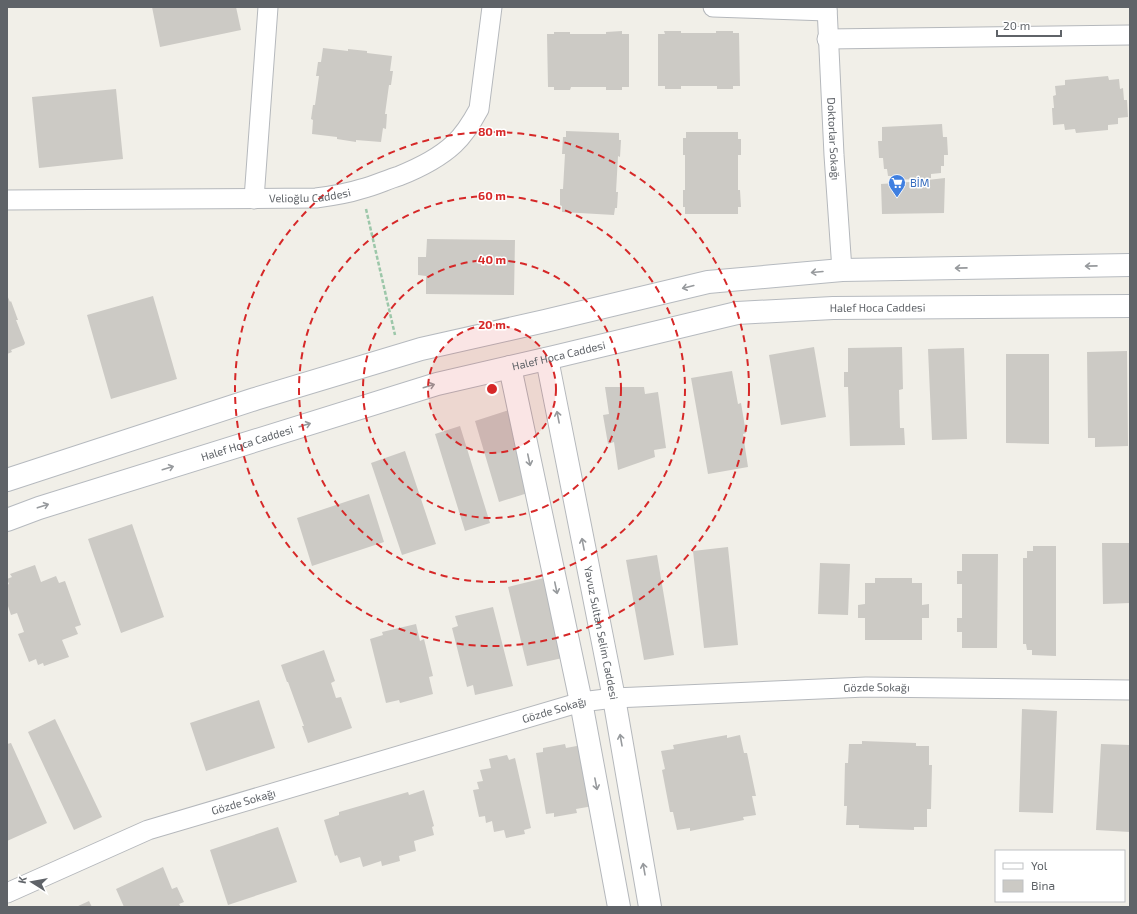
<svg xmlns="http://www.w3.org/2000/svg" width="1137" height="914" font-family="'Exo 2',sans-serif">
<rect width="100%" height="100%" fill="#f1efe8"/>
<!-- building -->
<path fill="#cccac5" d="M152 7H236L241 30 160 47Z
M622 31V34H629V87H622V90H606V87H571L570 90H554V87H548L547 34H554V32H570V34H606V32Z
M664 31H681V33H716V31H733V33H739L740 86H733V89H717V86H681V89H665V86H658V34H665Z
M323 48 348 51V49L367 51V53L392 56 390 71H393L391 85H389L385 114H387L386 129 383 128 381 142 356 140V142L337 139V137L312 134 313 120 311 119 313 105H315L319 76H316L318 62H321Z
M1108 76 1109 80 1119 79 1120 89 1123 88 1124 100H1127L1128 117 1118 118V124L1108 125V130L1076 133 1075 129 1065 130 1064 124 1053 125 1052 108H1054L1053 96 1056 95 1055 86 1065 85V80Z
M116 89 123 159 39 168 32 97Z
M942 124 943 137H947L948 155H944V166H941V173L931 174V178L898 180 897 176H888L887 169H884L883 158H879L878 141H882V127Z
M566 131 619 133V140H621L620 157 618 156 616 192H618L617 208H615L614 215 562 212V206L560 205V189H563L565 154H562L563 137H566Z
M686 132H738V139H741V155H738V190H740L741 207H738V214H685V207H683V190H685V155H683V138H686Z
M945 178 944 213 882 214 881 184 910 182Z
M427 239 515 240 514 295 426 294V276L418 275V257H426Z
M7 295 10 302 11 301 18 320H16L25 343 24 345 11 350 12 352 7 354Z
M153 296 177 379 111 399 87 315Z
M814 347 826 417 781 425 769 355Z
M902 347 903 389 899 390 900 428H904L905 445 850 446 848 387H844V372H848V348Z
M964 348 967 439 932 440 928 349Z
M1127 351 1128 446 1095 447V438H1088L1087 352Z
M1006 354H1049V444L1006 443Z
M732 371 738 404 741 403 746 433 743 434 748 467 708 474 691 378Z
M605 387H644L645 394 658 392 666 448 654 450 655 457 618 470 614 442 608 444 603 415 609 414Z
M509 410 534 491 499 502 475 421Z
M460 426 490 523 465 531 435 434Z
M405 451 436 544 402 555 371 463Z
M369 494 384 542 312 566 297 518Z
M132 524 164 617 121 633 88 539Z
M1102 543H1130V603L1103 604Z
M1033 546H1056V656L1032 655V650H1027L1026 644H1023V558H1027V551H1033Z
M728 547 738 645 704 648 693 551Z
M962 554H998L997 648H962V632H957V618H962V584H957V571H962Z
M657 555 674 655 644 660 626 560Z
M820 563 850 564 848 615 818 614Z
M35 565 41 582 56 576 59 583 65 581 81 625 75 627 78 634 62 640 69 657 44 666 43 663 38 665 36 659 29 662 18 634 24 632 17 613 11 615 7 603V585L9 584 7 579 12 577 10 574Z
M548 577 567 657 527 666 508 587Z
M875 578H912V583H922V605L929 604V618H922V640H865V618H858V605L865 604V583H875Z
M493 607 513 686 475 695 473 685 467 687 452 628 458 626 455 616Z
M416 624 420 641 424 639 433 676 429 677 433 694 400 703 399 700 386 703 370 639 383 635 382 632Z
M324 650 335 681 331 683 336 698 341 697 352 728 308 743 302 726H304L288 682H287L281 665Z
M259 700 275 748 206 771 190 723Z
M1022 709 1057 711 1053 813 1019 812Z
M55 719 102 817 74 830 28 732Z
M727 735V738L740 735 744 753H747L756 796H752L756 815 743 817 744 820 690 831V828L677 830 673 812H670L662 770 665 769 661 751 674 749 673 745Z
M862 741 916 743V746H929V765H932L931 809H927V827H914V830L859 828V825H846L847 806H844L845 763H848L849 744H862Z
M11 743 47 823 7 841V744Z
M565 744 566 748 582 745 593 806 576 809 577 813 554 817V813L546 814 536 753 543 752V748Z
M1101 744 1130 745V832L1096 830Z
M507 755 509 760 515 758 531 828 524 830 525 834 506 838 504 830 494 832 492 821 486 823 485 816 479 817 473 790 479 789 477 782 483 781 480 770 491 768 489 759Z
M424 790 434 826 432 827 434 835 414 841 416 851 399 856 400 861 382 866 381 861 363 867 360 857 340 863 337 855 335 856 324 820 339 815V812L408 792 409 795Z
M278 827 297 882 228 905 210 850Z
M163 867 172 889 177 887 184 902 179 904 181 907H124L116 889Z
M89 901 92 907H76Z"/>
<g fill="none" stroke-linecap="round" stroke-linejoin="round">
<defs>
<g id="minor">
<path d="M713 7 827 11"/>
<path id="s1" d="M827 7 834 155 842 270"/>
<path d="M827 39 1130 35"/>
<path d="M254 199 268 7"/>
<path id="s2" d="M7 200 316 198C331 196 346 194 361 189 374 186 386 180 399 176 419 168 438 159 454 144 465 134 472 122 479 109L492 7"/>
<path id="s3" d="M7 893 148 830 581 702 614 698 866 687 1130 690"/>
</g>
<g id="tertiary">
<path id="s4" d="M547 359 614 698 650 907"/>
<path d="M510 367 581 702 619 907"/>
</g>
<g id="secondary">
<path d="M7 480 255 399 421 349 545 321 708 282 842 270 1130 265"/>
<path id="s5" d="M7 520 39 508 437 384 554 357 737 313 833 308 1130 306"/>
</g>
</defs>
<!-- minor casing -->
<use href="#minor" stroke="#b5b8bc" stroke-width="21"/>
<!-- tertiary casing -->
<use href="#tertiary" stroke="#b5b8bc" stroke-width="24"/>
<!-- secondary casing -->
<use href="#secondary" stroke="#b6babf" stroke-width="24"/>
<!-- path -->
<path stroke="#9cc7a9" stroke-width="2.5" stroke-dasharray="4 2" stroke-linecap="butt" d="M366 209 395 335"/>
<!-- minor -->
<use href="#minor" stroke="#fff" stroke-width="19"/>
<!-- tertiary -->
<use href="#tertiary" stroke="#fff" stroke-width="22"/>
<!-- secondary -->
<use href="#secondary" stroke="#fff" stroke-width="22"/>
</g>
<!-- one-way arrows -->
<defs><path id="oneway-shaft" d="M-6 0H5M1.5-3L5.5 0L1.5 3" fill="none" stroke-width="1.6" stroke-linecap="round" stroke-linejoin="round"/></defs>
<g stroke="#979a9d">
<use href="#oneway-shaft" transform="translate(1091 266) rotate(179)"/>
<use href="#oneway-shaft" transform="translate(961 268) rotate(179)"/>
<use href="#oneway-shaft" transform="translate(817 272) rotate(175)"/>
<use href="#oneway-shaft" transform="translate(688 287) rotate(166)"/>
<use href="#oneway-shaft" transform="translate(429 386) rotate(-17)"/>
<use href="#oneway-shaft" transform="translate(558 417) rotate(-101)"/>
<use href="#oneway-shaft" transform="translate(305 425) rotate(-17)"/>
<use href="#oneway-shaft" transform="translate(529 460) rotate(78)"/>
<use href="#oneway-shaft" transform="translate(168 468) rotate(-17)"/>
<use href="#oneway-shaft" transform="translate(43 506) rotate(-18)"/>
<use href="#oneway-shaft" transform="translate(583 544) rotate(-101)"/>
<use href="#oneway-shaft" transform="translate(556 588) rotate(78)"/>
<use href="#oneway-shaft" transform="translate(621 740) rotate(-100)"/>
<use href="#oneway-shaft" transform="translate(596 784) rotate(79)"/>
<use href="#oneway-shaft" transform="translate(644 869) rotate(-100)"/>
</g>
<!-- distance rings -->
<circle cx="492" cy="389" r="64" fill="#d62828" fill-opacity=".12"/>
<g fill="none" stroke="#d62828" stroke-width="2" stroke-dasharray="7 5">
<circle cx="492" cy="389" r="64"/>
<circle cx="492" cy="389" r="129"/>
<circle cx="492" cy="389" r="193"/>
<circle cx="492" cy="389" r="257"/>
</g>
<!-- icons -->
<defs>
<symbol id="supermarket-pin" viewBox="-11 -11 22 30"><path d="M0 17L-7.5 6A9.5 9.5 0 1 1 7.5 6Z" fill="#3f7fe0" stroke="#fff"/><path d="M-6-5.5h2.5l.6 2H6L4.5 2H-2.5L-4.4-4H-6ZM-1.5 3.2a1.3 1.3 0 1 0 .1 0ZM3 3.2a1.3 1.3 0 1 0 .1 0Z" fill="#fff"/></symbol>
</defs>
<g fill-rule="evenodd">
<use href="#supermarket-pin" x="887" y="173" width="20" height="27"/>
</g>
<g text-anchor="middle" stroke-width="3" stroke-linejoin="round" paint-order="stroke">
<!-- street labels -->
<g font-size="11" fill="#5f6368" stroke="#fff">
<text dy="4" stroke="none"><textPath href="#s1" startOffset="132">Doktorlar Sokağı</textPath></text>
<text dy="4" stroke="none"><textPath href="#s2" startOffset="303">Velioğlu Caddesi</textPath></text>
<text dy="4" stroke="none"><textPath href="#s5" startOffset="900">Halef Hoca Caddesi</textPath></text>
<text dy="4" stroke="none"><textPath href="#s5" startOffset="576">Halef Hoca Caddesi</textPath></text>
<text dy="4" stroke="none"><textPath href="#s5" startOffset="252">Halef Hoca Caddesi</textPath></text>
<text dy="4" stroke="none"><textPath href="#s4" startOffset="279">Yavuz Sultan Selim Caddesi</textPath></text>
<text dy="4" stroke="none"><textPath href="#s3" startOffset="902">Gözde Sokağı</textPath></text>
<text dy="4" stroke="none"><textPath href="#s3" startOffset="578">Gözde Sokağı</textPath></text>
<text dy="4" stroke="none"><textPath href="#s3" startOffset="254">Gözde Sokağı</textPath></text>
</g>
<!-- shop labels -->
<g font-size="11" fill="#366cbe" stroke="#fff" text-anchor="start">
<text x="910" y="187">BİM</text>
</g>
</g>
<circle cx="492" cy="389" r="6" fill="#d62828" stroke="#fff" stroke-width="2"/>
<g font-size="12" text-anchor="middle" font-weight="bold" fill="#d62828" stroke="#fff" stroke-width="3" stroke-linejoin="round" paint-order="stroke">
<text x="492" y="136">80 m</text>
<text x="492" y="200">60 m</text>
<text x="492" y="264">40 m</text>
<text x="492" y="329">20 m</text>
</g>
<!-- border -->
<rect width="1137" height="914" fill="none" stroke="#5f6368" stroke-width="16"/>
<!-- legend -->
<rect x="995" y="850" width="130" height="52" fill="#ffffff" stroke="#bfc1c3"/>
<rect x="1003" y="863" width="20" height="6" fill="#ffffff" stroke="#bfc1c3"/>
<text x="1031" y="870" font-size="12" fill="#5f6368">Yol</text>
<rect x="1003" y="880" width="20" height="12" fill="#cccac5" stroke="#bfc1c3"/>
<text x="1031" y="890" font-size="12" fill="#5f6368">Bina</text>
<!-- north arrow -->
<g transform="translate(32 882) rotate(281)" stroke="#ffffff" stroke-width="3" paint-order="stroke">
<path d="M0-3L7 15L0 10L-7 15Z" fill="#5f6368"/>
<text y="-6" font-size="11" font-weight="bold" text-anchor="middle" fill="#5f6368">K</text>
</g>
<!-- scale -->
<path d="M997 30v6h64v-6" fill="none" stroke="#5f6368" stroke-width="2"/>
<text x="1003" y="30" font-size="12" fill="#5f6368" stroke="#ffffff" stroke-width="3" paint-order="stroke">20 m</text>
</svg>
